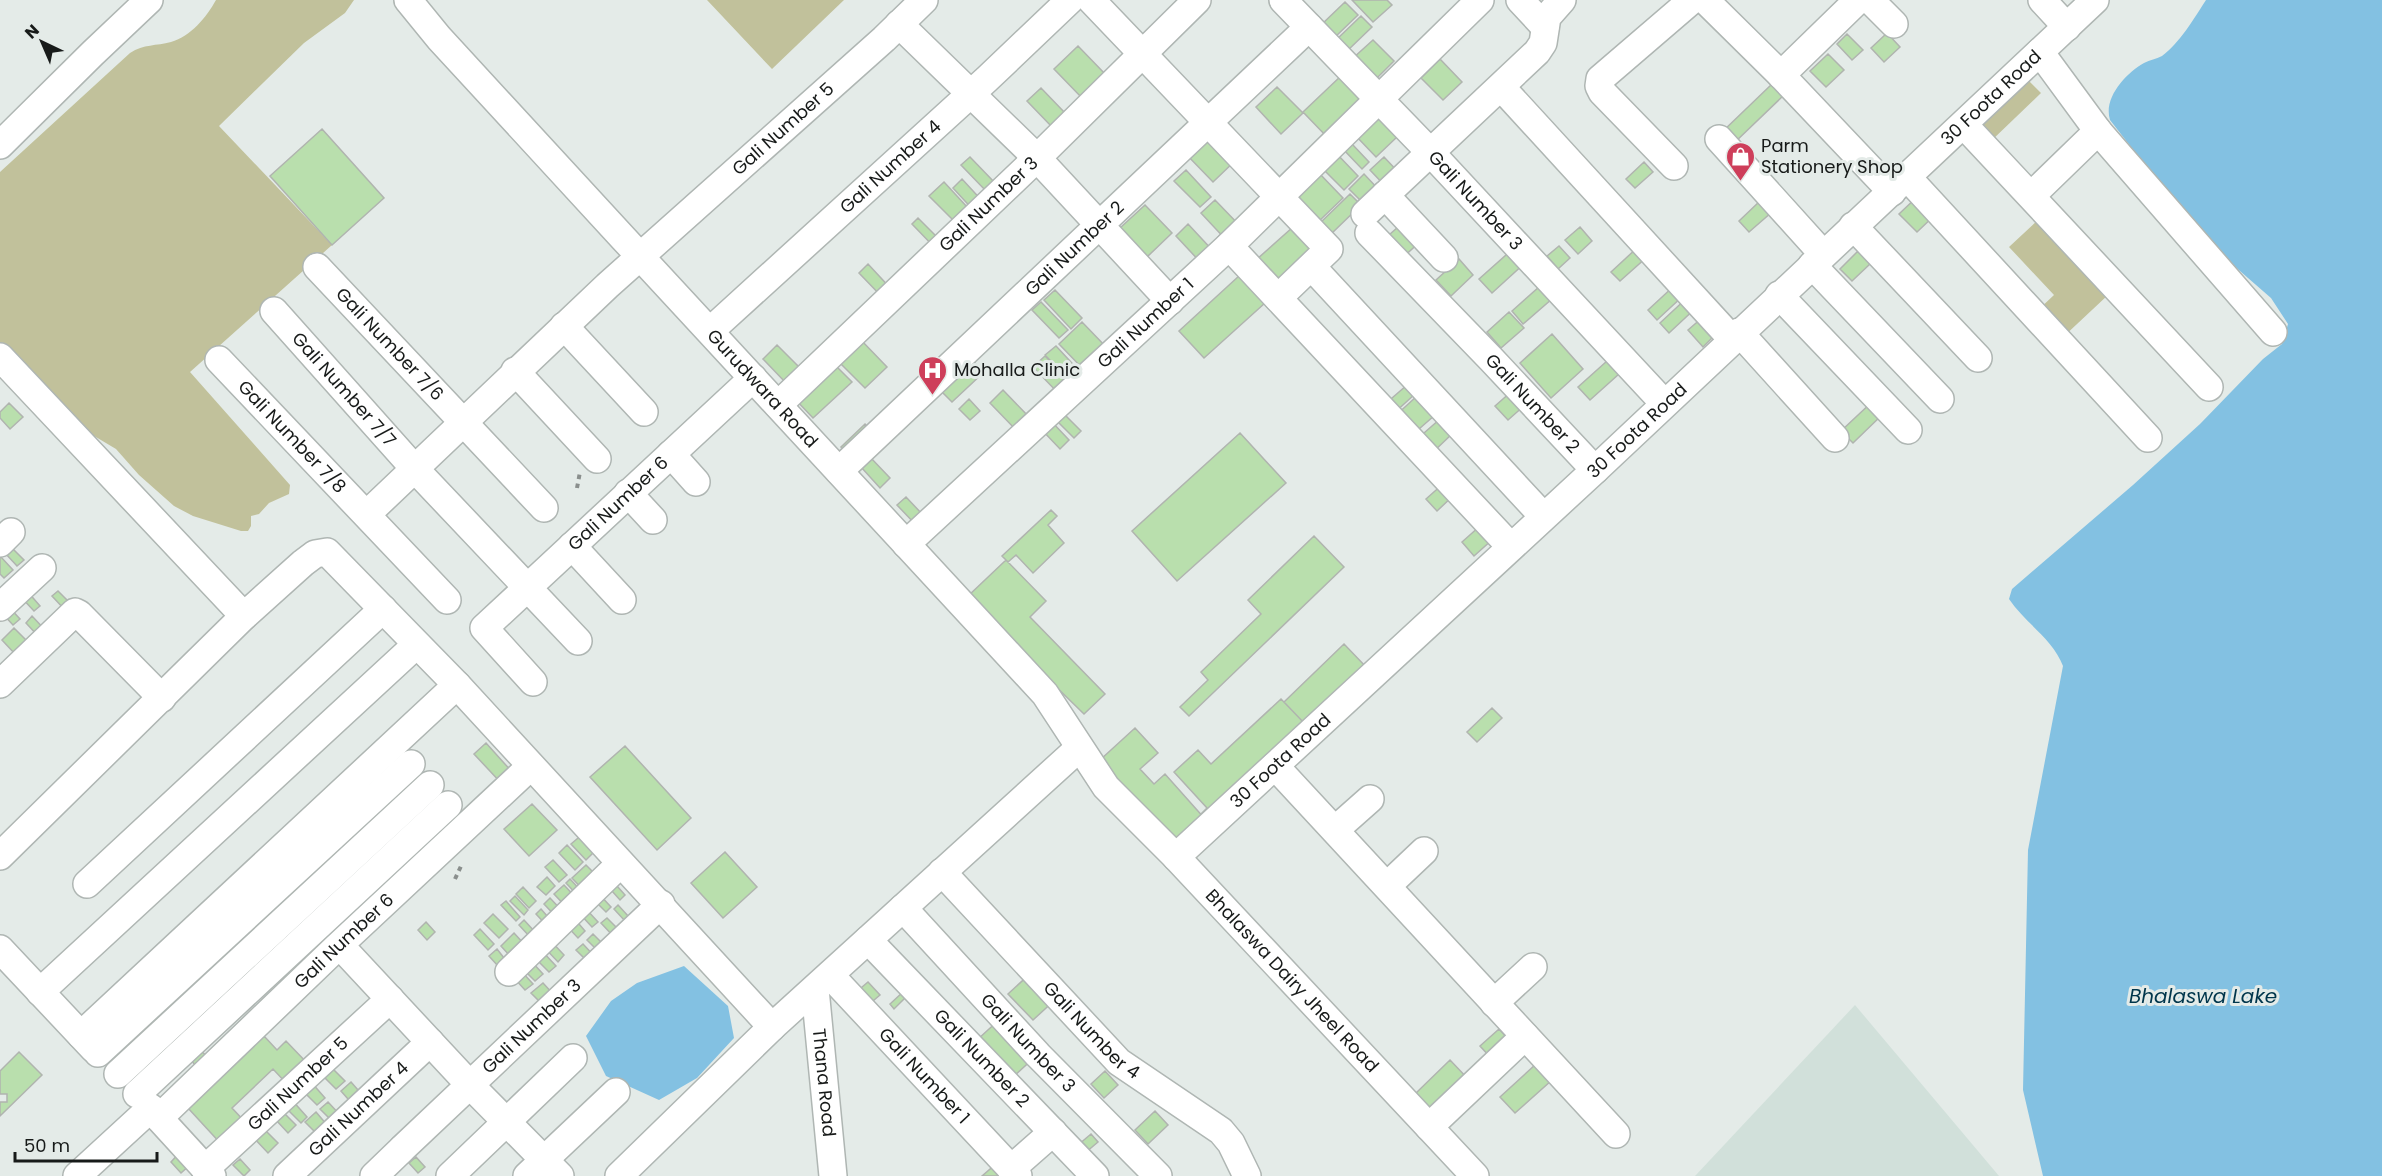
<svg xmlns="http://www.w3.org/2000/svg" width="2382" height="1176" font-family="Poppins,sans-serif">
<rect width="100%" height="100%" fill="#e4ebe8"/>
<!-- built -->
<path fill="#d1e0da" d="M1855 1005 1999 1176H1695Z"/>
<!-- green -->
<path fill="#c1c19b" d="M216 0H354L345 13 304 43 219 126 332 245 190 372 290 485 289 494 269 503 259 514 251 516V526L248 531H241L193 516 174 506 139 475 116 449 74 424 0 345V172L130 53C144 44 156 46 171 42 191 36 206 18 216 0Z
M707 0H844L772 69Z
M2027 79 2041 93 1990 142 1976 128Z
M2038 220 2108 295 2061 339 2036 312 2054 295 2009 247Z"/>
<!-- water -->
<path fill="#83c1e2" d="M2206 0H2382V1176H2043L2023 1090 2028 850 2063 666C2053 639 2025 623 2009 599L2012 589 2133 485 2200 424 2263 359 2282 344 2288 324 2271 298 2225 258 2162 187 2110 120C2103 98 2126 73 2144 63 2150 60 2156 59 2162 56 2179 44 2195 17 2206 0Z
M684 966 728 1006 734 1038 697 1078 659 1100 606 1076 586 1036 611 1001 637 983Z"/>
<!-- building -->
<path fill="#b9dfad" stroke="#b0b4af" stroke-width="1.5" d="M1352 0H1387L1392 5 1373 22Z
M1345 2 1358 15 1333 39 1320 26Z
M1361 16 1372 27 1346 52 1335 41Z
M1887 33 1900 47 1884 62 1871 48Z
M1847 34 1863 50 1852 60 1837 44Z
M1373 40 1394 61 1373 82 1352 59Z
M1078 46 1107 76 1083 99 1054 69Z
M1828 54 1844 70 1826 87 1810 71Z
M1440 59 1462 82 1443 100 1421 78Z
M1343 74 1367 100 1328 138 1303 112Z
M1773 83 1784 95 1732 145 1721 133Z
M1277 87 1303 113 1281 134 1256 107Z
M1041 88 1066 114 1052 127 1027 101Z
M1378 115 1398 136 1376 157 1356 136Z
M322 129 384 198 332 245 270 176Z
M1210 129 1238 158 1213 182 1185 153Z
M1352 144 1369 162 1362 169 1344 150Z
M1336 153 1358 176 1344 190 1321 167Z
M970 157 996 184 987 192 961 165Z
M1384 157 1401 175 1387 188 1370 170Z
M1644 162 1653 172 1635 188 1626 179Z
M1186 170 1211 197 1200 207 1174 181Z
M1318 172 1343 198 1317 223 1292 197Z
M1364 174 1380 191 1365 205 1349 189Z
M962 179 985 204 976 213 953 188Z
M944 182 968 208 954 221 929 196Z
M1350 194 1361 205 1330 235 1319 224Z
M1918 196 1936 214 1917 232 1899 214Z
M1215 200 1242 228 1228 242 1201 213Z
M1761 200 1772 212 1749 232 1739 221Z
M1145 205 1172 233 1147 257 1120 228Z
M918 218 942 242 936 249 912 224Z
M1406 220 1423 239 1399 261 1381 242Z
M1188 224 1215 253 1203 265 1176 236Z
M1293 227 1318 255 1281 288 1256 260Z
M1580 227 1592 241 1578 254 1565 240Z
M1559 246 1570 258 1558 269 1547 256Z
M1515 247 1527 261 1492 293 1479 279Z
M1638 247 1647 257 1620 281 1611 272Z
M1858 251 1870 264 1852 281 1840 269Z
M1459 259 1473 275 1451 296 1436 280Z
M868 264 893 291 884 299 859 273Z
M1240 275 1265 303 1204 358 1179 331Z
M1548 279 1560 292 1523 324 1512 311Z
M1675 285 1684 295 1657 320 1648 310Z
M1055 290 1082 318 1071 329 1044 300Z
M1690 295 1699 305 1669 333 1660 323Z
M1041 302 1068 330 1059 338 1032 310Z
M1509 312 1524 328 1501 348 1487 332Z
M1703 317 1717 333 1703 347 1688 330Z
M1082 322 1108 349 1085 371 1059 344Z
M1552 334 1583 369 1551 398 1520 363Z
M860 339 887 367 865 388 837 360Z
M777 345 801 369 786 383 763 359Z
M1056 346 1083 375 1073 384 1045 355Z
M1045 356 1073 384 1061 396 1033 367Z
M973 361 984 372 952 402 941 391Z
M1607 361 1619 374 1590 400 1578 387Z
M833 363 852 382 813 418 795 399Z
M1407 385 1415 394 1393 414 1384 405Z
M1003 390 1030 418 1017 431 990 403Z
M1512 391 1525 405 1508 420 1495 406Z
M1417 396 1435 415 1411 436 1394 417Z
M969 399 980 411 970 420 959 409Z
M1873 401 1885 412 1853 443 1841 431Z
M9 403 23 417 10 429 0 418V412Z
M1064 414 1081 431 1074 438 1057 421Z
M1440 419 1453 433 1430 455 1416 440Z
M1051 421 1069 440 1060 449 1042 430Z
M865 424 873 433 849 455 841 447Z
M1240 433 1286 483 1177 581 1132 531Z
M870 457 890 478 880 488 861 467Z
M1444 483 1454 495 1437 511 1426 499Z
M906 497 923 515 915 524 897 505Z
M1051 510 1057 516 1048 525 1064 543 1033 573 1016 555 1008 562 1002 556Z
M1480 526 1493 539 1474 556 1462 542Z
M1314 536 1344 567 1189 716 1180 707 1208 680 1201 672 1261 614 1248 600Z
M11 547 24 560 17 566 5 553Z
M0 556 13 570 4 578 0 574Z
M1006 560 1046 601 1030 617 1105 694 1084 714 1006 638 967 597Z
M27 591 40 606 34 611 21 597Z
M58 591 71 604 65 610 52 596Z
M7 605 20 619 13 625 0 611Z
M32 616 46 631 39 637 26 623Z
M14 628 28 642 15 654 2 640Z
M1344 644 1367 668 1306 725 1284 702Z
M1281 699 1306 725 1205 819 1201 814 1207 808 1174 772 1198 750 1211 764Z
M1492 708 1502 718 1477 742 1467 732Z
M1135 728 1158 753 1140 769 1154 784 1165 774 1205 819 1177 844 1100 760Z
M486 743 513 773 502 784 474 754Z
M625 746 691 818 657 850 590 777Z
M532 804 557 830 529 856 504 829Z
M584 833 598 848 586 860 571 844Z
M567 845 583 862 575 870 559 853Z
M725 852 757 887 723 918 691 883Z
M553 860 567 875 559 882 545 867Z
M586 865 601 880 587 894 572 878Z
M547 877 555 886 546 895 537 887Z
M570 879 584 894 580 898 566 883Z
M564 885 579 901 569 910 554 894Z
M617 886 625 895 620 900 612 891Z
M523 887 536 901 529 908 516 894Z
M599 894 611 907 606 912 593 899Z
M515 896 528 910 524 915 510 901Z
M550 898 565 914 559 920 544 904Z
M506 901 520 917 516 921 501 905Z
M618 905 629 917 625 921 614 909Z
M541 909 554 924 549 928 536 914Z
M586 909 598 922 592 927 580 914Z
M493 914 508 929 499 938 484 923Z
M573 917 585 931 578 938 565 924Z
M607 918 621 932 615 938 601 923Z
M524 920 535 932 530 937 519 925Z
M426 922 435 932 427 940 418 930Z
M480 929 494 944 488 950 474 935Z
M514 933 524 944 510 956 501 946Z
M593 934 606 947 600 953 587 940Z
M549 939 564 955 558 962 542 945Z
M583 944 596 958 590 964 576 950Z
M497 949 504 958 497 965 489 956Z
M541 950 556 966 549 972 534 957Z
M531 961 543 974 535 981 522 968Z
M1033 971 1057 998 1033 1020 1008 994Z
M522 972 533 984 525 990 515 979Z
M868 982 880 995 867 1006 855 993Z
M543 983 554 995 543 1005 531 993Z
M904 991 908 995 894 1009 890 1004Z
M1001 1018 1036 1056 1012 1078 977 1040Z
M1499 1029 1510 1041 1491 1058 1480 1046Z
M264 1036 277 1050 286 1041 308 1064 287 1084 273 1069 232 1108 246 1123 222 1145 188 1108Z
M195 1044 210 1060 200 1070 185 1054Z
M19 1052 42 1075 0 1116V1102H7V1094H0V1071Z
M1450 1060 1469 1080 1434 1114 1415 1094Z
M1536 1064 1552 1080 1515 1113 1500 1097Z
M331 1067 345 1081 336 1089 322 1075Z
M1105 1071 1118 1085 1104 1098 1091 1084Z
M311 1082 325 1098 317 1105 302 1090Z
M351 1082 365 1098 355 1107 341 1091Z
M291 1099 307 1117 301 1123 284 1106Z
M328 1102 342 1117 335 1124 320 1109Z
M1155 1111 1168 1125 1148 1144 1135 1130Z
M316 1112 327 1125 317 1134 305 1122Z
M284 1113 296 1125 288 1133 276 1120Z
M263 1128 278 1143 268 1153 253 1137Z
M1091 1134 1098 1142 1085 1153 1078 1145Z
M179 1153 190 1165 181 1173 171 1162Z
M416 1157 425 1167 418 1173 409 1163Z
M240 1159 250 1170 244 1176 233 1165Z
M997 1163 1002 1176H982Z"/>
<g fill="none" stroke-linecap="round" stroke-linejoin="round">
<defs>
<g id="minor">
<path id="s1" d="M408 0 439 38 624 239 1045 694 1106 787 1176 857 1475 1176"/>
<path d="M1091 0 1329 249 1278 298"/>
<path id="s2" d="M1283 0 1431 153 1664 403"/>
<path d="M1520 0 1545 27"/>
<path d="M1705 0 1781 75 1892 192"/>
<path d="M1870 0 1894 24"/>
<path d="M2042 0 2067 27"/>
<path d="M899 24 1037 158 1170 301"/>
<path d="M2040 52 2098 131 2273 332"/>
<path d="M1781 75 1858 0"/>
<path d="M1501 87 1732 339"/>
<path d="M1964 125 2209 387"/>
<path d="M1719 139 1823 254"/>
<path d="M0 145 93 53 149 0"/>
<path d="M1674 166 1602 92 1599 86 1600 79 1692 0"/>
<path d="M1907 177 2148 438"/>
<path d="M1385 195 1444 258"/>
<path d="M2032 195 2098 131"/>
<path d="M1365 214 1537 52 1543 43 1547 17 1562 0"/>
<path d="M1853 226 1978 358"/>
<path id="s3" d="M1369 233 1491 359 1595 470"/>
<path d="M1229 246 1511 547"/>
<path d="M1812 265 1940 399"/>
<path id="s4" d="M317 267 544 508"/>
<path d="M1312 267 1543 516"/>
<path d="M1779 295 1908 430"/>
<path id="s5" d="M274 311 414 468 578 641"/>
<path d="M564 326 644 412"/>
<path id="s6" d="M710 331 987 79 1070 0"/>
<path d="M1739 332 1835 438"/>
<path d="M0 357 244 616"/>
<path id="s7" d="M219 360 447 600"/>
<path d="M515 371 597 459"/>
<path id="s8" d="M778 405 1037 158 1197 0"/>
<path d="M671 454 696 482"/>
<path id="s9" d="M839 471 1309 27"/>
<path d="M628 493 653 520"/>
<path id="s10" d="M367 514 607 286 884 39 924 0"/>
<path d="M0 543 11 532"/>
<path id="s11" d="M906 544 1229 246 1480 0"/>
<path d="M572 546 622 600"/>
<path d="M0 607 42 568"/>
<path id="s12" d="M533 682 484 628 753 378"/>
<path d="M0 684 75 612 79 614 162 698"/>
<path d="M1275 766 1616 1134"/>
<path d="M1335 830 1370 799"/>
<path d="M0 856 244 616 303 563 315 554 327 552 457 685 772 1027"/>
<path id="s13" d="M1176 857 1595 470 2095 0"/>
<path id="s14" d="M942 872 1119 1062 1221 1131 1231 1143 1247 1176"/>
<path d="M87 884 383 609"/>
<path d="M1387 886 1424 851"/>
<path id="s15" d="M903 908 1038 1055 1158 1176"/>
<path id="s16" d="M868 940 1095 1176"/>
<path d="M0 949 94 1049"/>
<path d="M346 952 470 1085 560 1176"/>
<path d="M509 972 620 864"/>
<path id="s17" d="M830 975 1018 1176"/>
<path id="s18" d="M815 989 833 1176"/>
<path d="M40 992 416 645"/>
<path d="M1494 1003 1533 967"/>
<path d="M81 1035 457 685"/>
<path d="M98 1053 411 764"/>
<path d="M118 1074 430 785"/>
<path d="M137 1094 448 805"/>
<path d="M147 1105 212 1176"/>
<path id="s19" d="M159 1118 336 948 531 766"/>
<path d="M1429 1127 1525 1036"/>
<path id="s20" d="M403 1148 661 904"/>
<path id="s21" d="M205 1169 390 999"/>
<path d="M1011 1169 1053 1132"/>
<path d="M77 1176 151 1108"/>
<path id="s22" d="M287 1176 430 1042"/>
<path d="M374 1176 401 1150"/>
<path d="M450 1176 573 1058"/>
<path d="M527 1176 616 1092"/>
<path d="M619 1176 772 1027 1079 748"/>
</g>
</defs>
<!-- minor casing -->
<use href="#minor" stroke="#afb6b3" stroke-width="30"/>
<!-- path -->
<path stroke="#8a8f8d" stroke-width="4" stroke-dasharray="4.5 4.5" stroke-linecap="butt" d="M577 488 580 472
M455 879 462 864"/>
<!-- minor -->
<use href="#minor" stroke="#fff" stroke-width="27"/>
</g>
<!-- icons -->
<defs>
<symbol id="shop-pin" viewBox="-11 -11 22 30"><path d="M0 17L-7.5 6A9.5 9.5 0 1 1 7.5 6Z" fill="#ce3e5a" stroke="#e4ebe8"/><path d="M-5-2.5h2.3a2.7 3.5 0 0 1 5.4 0H5L5.5 6h-11ZM-1.5-2.5h3a1.5 2.3 0 0 0-3 0Z" fill="#fff"/></symbol>
<symbol id="hospital-pin" viewBox="-11 -11 22 30"><path d="M0 17L-7.5 6A9.5 9.5 0 1 1 7.5 6Z" fill="#ce3e5a" stroke="#e4ebe8"/><path d="M-5-5h3v3.5h4V-5h3V5h-3V1.5h-4V5h-3Z" fill="#fff"/></symbol>
</defs>
<g fill-rule="evenodd">
<use href="#shop-pin" x="1724" y="140" width="33" height="45"/>
<use href="#hospital-pin" x="916" y="354" width="33" height="45"/>
</g>
<g text-anchor="middle" stroke-width="6" stroke-linejoin="round" paint-order="stroke">
<!-- street labels -->
<g font-size="18" fill="#171a19" stroke="#e4ebe8">
<text dy="6" stroke="none"><textPath href="#s13" startOffset="1114">30 Foota Road</textPath></text>
<text dy="6" stroke="none"><textPath href="#s10" startOffset="567">Gali Number 5</textPath></text>
<text dy="6" stroke="none"><textPath href="#s6" startOffset="244">Gali Number 4</textPath></text>
<text dy="6" stroke="none"><textPath href="#s2" startOffset="278">Gali Number 3</textPath></text>
<text dy="6" stroke="none"><textPath href="#s8" startOffset="291">Gali Number 3</textPath></text>
<text dy="6" stroke="none"><textPath href="#s9" startOffset="324">Gali Number 2</textPath></text>
<text dy="6" stroke="none"><textPath href="#s11" startOffset="326">Gali Number 1</textPath></text>
<text dy="6" stroke="none"><textPath href="#s4" startOffset="106">Gali Number 7/6</textPath></text>
<text dy="6" stroke="none"><textPath href="#s1" startOffset="526">Gurudwara Road</textPath></text>
<text dy="6" stroke="none"><textPath href="#s5" startOffset="105">Gali Number 7/7</textPath></text>
<text dy="6" stroke="none"><textPath href="#s3" startOffset="236">Gali Number 2</textPath></text>
<text dy="6" stroke="none"><textPath href="#s13" startOffset="628">30 Foota Road</textPath></text>
<text dy="6" stroke="none"><textPath href="#s7" startOffset="106">Gali Number 7/8</textPath></text>
<text dy="6" stroke="none"><textPath href="#s12" startOffset="256">Gali Number 6</textPath></text>
<text dy="6" stroke="none"><textPath href="#s13" startOffset="142">30 Foota Road</textPath></text>
<text dy="6" stroke="none"><textPath href="#s19" startOffset="256">Gali Number 6</textPath></text>
<text dy="6" stroke="none"><textPath href="#s1" startOffset="1322">Bhalaswa Dairy Jheel Road</textPath></text>
<text dy="6" stroke="none"><textPath href="#s20" startOffset="177">Gali Number 3</textPath></text>
<text dy="6" stroke="none"><textPath href="#s14" startOffset="218">Gali Number 4</textPath></text>
<text dy="6" stroke="none"><textPath href="#s15" startOffset="184">Gali Number 3</textPath></text>
<text dy="6" stroke="none"><textPath href="#s16" startOffset="164">Gali Number 2</textPath></text>
<text dy="6" stroke="none"><textPath href="#s17" startOffset="138">Gali Number 1</textPath></text>
<text dy="6" stroke="none"><textPath href="#s18" startOffset="94">Thana Road</textPath></text>
<text dy="6" stroke="none"><textPath href="#s21" startOffset="126">Gali Number 5</textPath></text>
<text dy="6" stroke="none"><textPath href="#s22" startOffset="98">Gali Number 4</textPath></text>
</g>
<!-- poi labels -->
<g font-size="18" fill="#171a19" stroke="#e4ebe8" text-anchor="start">
<text x="1761" y="152">Parm<tspan x="1761" dy="21">Stationery Shop</tspan></text>
<text x="954" y="376">Mohalla Clinic</text>
</g>
<!-- water labels -->
<g font-size="20" font-style="italic" fill="#00364c" stroke="#e4ebe8">
<text x="2203" y="1003">Bhalaswa Lake</text>
</g>
</g>
<!-- north arrow -->
<g transform="translate(42 42) rotate(316)" stroke="#e4ebe8" stroke-width="4.5" paint-order="stroke">
<path d="M0-4.5L10 22L0 15L-10 22Z" fill="#171a19"/>
<text y="-9" font-size="16" font-weight="bold" text-anchor="middle" fill="#171a19">N</text>
</g>
<!-- scale -->
<path d="M15 1152v9h142v-9" fill="none" stroke="#171a19" stroke-width="3"/>
<text x="24" y="1152" font-size="18" fill="#171a19" stroke="#e4ebe8" stroke-width="4.5" paint-order="stroke">50 m</text>
</svg>
